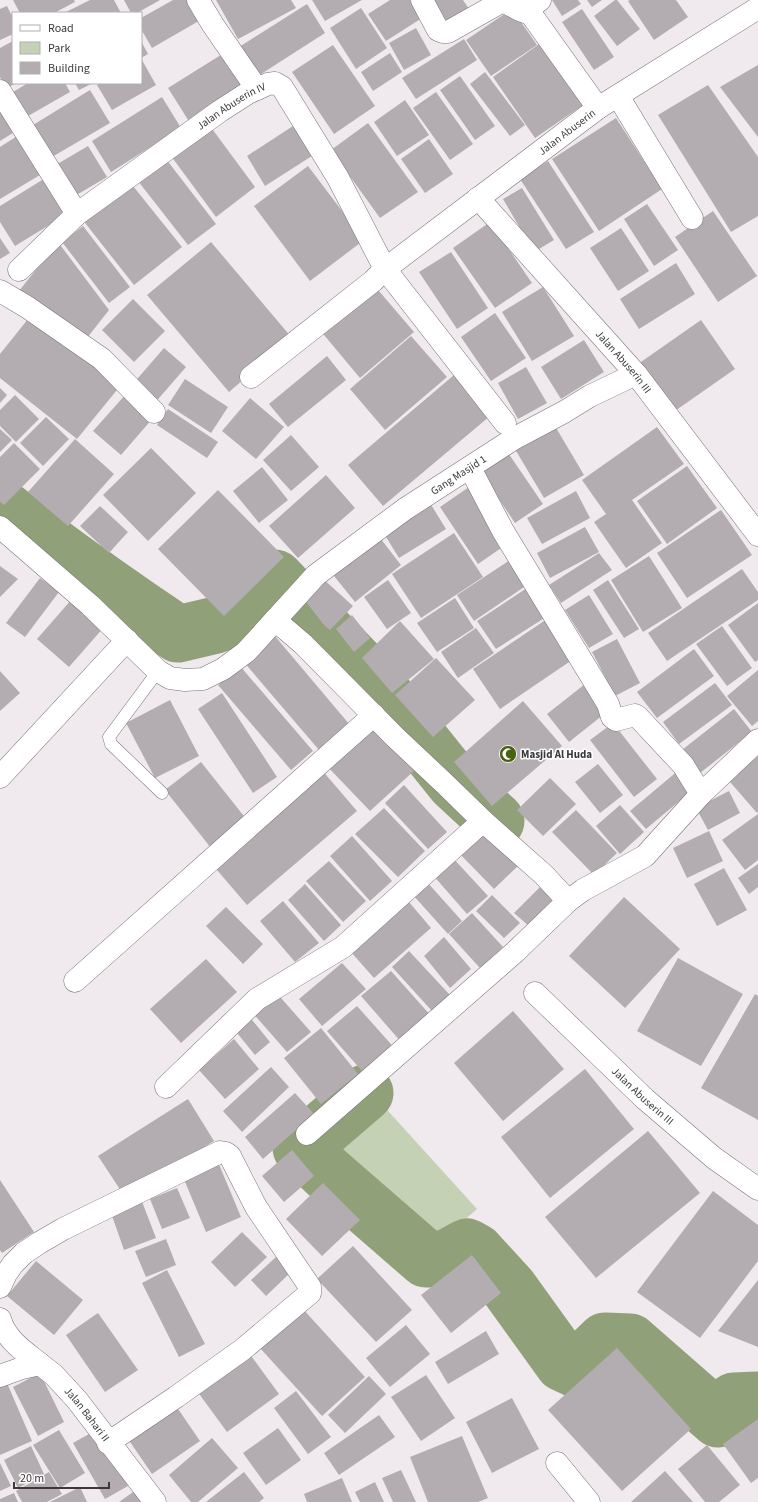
<svg xmlns="http://www.w3.org/2000/svg" width="758" height="1502" font-family="'Source Sans 3',sans-serif">
<rect width="100%" height="100%" fill="#f0e9ee"/>
<!-- green -->
<path fill="#c4d1b4" d="M379 1101 477 1209 432 1248 335 1141Z"/>
<g fill="none" stroke-linecap="round" stroke-linejoin="round">
<!-- river -->
<path stroke="#90a179" stroke-width="57" d="M0 506C58 551 117 593 178 634L216 625 244 612 275 578 374 682 454 782 496 821
M365 1093 301 1148 327 1173 426 1259H445L467 1247 476 1252 509 1288 563 1363 576 1369 605 1341 630 1342 718 1419 734 1401 758 1400"/>
</g>
<!-- building -->
<path fill="#b3adb1" d="M13 0H74L75 2 54 13H20Z
M90 0H114L121 13H64Z
M124 0H160L137 13H131Z
M173 0H194L204 18 152 48 141 29V18Z
M216 0H291L296 8 238 39Z
M312 0H362L325 21Z
M390 0H410L422 18 386 41 368 14Z
M432 0H463L471 12 450 26Z
M552 0H578L581 4 562 16Z
M587 0H602L592 7Z
M615 0H617L640 29 617 46 594 16Z
M630 0H676L688 17 654 40 628 1Z
M307 4 325 33 258 76 239 47Z
M7 6 13 18V34L0 40V9Z
M361 8 387 48 356 69 330 28Z
M512 9 537 45 491 76 466 40Z
M582 9 614 57 594 70 562 22Z
M416 28 431 55 404 70 389 43Z
M464 39 477 60 416 99 402 78Z
M13 41V83H17L6 88 0 77V48Z
M141 41 148 54 141 58Z
M542 42 586 103 535 138 493 77Z
M333 45 375 106 334 134 292 72Z
M224 53 246 88 190 123 168 88Z
M390 53 402 72 373 91 361 72Z
M142 60 156 85 112 110 97 85 100 83H141V61Z
M758 65V137L720 87Z
M485 72 525 125 510 136 470 84Z
M460 76 495 126 475 140 440 90Z
M28 83H65L70 92 28 116 13 92Z
M75 83H93L79 90Z
M708 85 758 157V216L731 232 658 115Z
M90 90 110 123 52 157 33 125Z
M436 92 473 144 450 160 413 108Z
M162 97 181 128 111 172 92 141Z
M405 100 429 135 397 156 374 122Z
M0 109 16 131 0 141Z
M616 118 662 189 599 231 552 159Z
M368 123 418 192 380 218 331 150Z
M296 124 315 154 265 186 247 156Z
M210 126 255 187 216 217 171 156Z
M22 133 45 172 0 199V147Z
M429 139 453 174 425 193 401 159Z
M88 146 107 177 73 197 54 166Z
M166 159 216 224 188 245 138 181Z
M548 161 594 232 566 249 520 179Z
M308 166 364 240 310 281 254 206Z
M47 177 69 213 15 246 0 222V206Z
M129 181 182 247 134 285 82 219Z
M522 188 554 240 534 252 503 199Z
M647 204 678 250 654 266 624 219Z
M713 211 757 276 718 302 675 237Z
M490 222 532 283 495 308 453 248Z
M83 226 130 287 109 303 62 242Z
M621 228 649 271 618 291 590 248Z
M0 238 10 253 0 259Z
M58 242 109 310 83 343 19 291Z
M211 242 292 338 229 392 147 295Z
M451 252 488 308 457 329 419 272Z
M676 263 695 294 639 329 620 299Z
M373 284 414 332 360 378 319 329Z
M543 287 574 336 532 361 502 312Z
M133 299 165 331 134 362 102 330Z
M495 313 526 358 491 381 461 337Z
M32 314 121 385 77 439 0 378V354Z
M701 320 735 369 672 413 638 364Z
M411 336 447 377 385 430 350 389Z
M584 340 604 372 561 399 541 367Z
M164 348 186 367 153 405 131 386Z
M327 356 346 380 288 427 269 404Z
M526 367 547 403 518 419 498 383Z
M454 375 490 416 383 506 348 465Z
M185 379 228 407 211 433 168 405Z
M0 388 7 395 0 403Z
M126 394 153 418 121 455 93 431Z
M15 395 39 419 16 442 0 426V410Z
M250 398 284 427 256 459 222 431Z
M168 409 218 442 207 458 157 425Z
M46 417 69 439 43 466 20 443Z
M552 421 584 475 544 498 512 444Z
M657 427 684 464 632 500 662 543 626 568 594 522 606 514 582 480Z
M0 429 12 440 0 452Z
M291 435 319 467 291 491 263 460Z
M75 439 114 474 68 526 28 492Z
M14 443 40 469 4 505 0 502V457Z
M504 447 543 504 515 523 476 465Z
M151 448 196 493 148 541 103 495Z
M687 466 717 508 667 544 637 501Z
M262 467 288 500 259 523 233 491Z
M326 475 355 508 298 558 269 526Z
M469 487 507 544 478 564 440 507Z
M218 490 284 557 224 616 158 549Z
M576 491 590 518 542 544 527 518Z
M430 503 446 529 399 558 383 532Z
M100 506 128 532 109 553 80 526Z
M721 510 752 555 687 598 657 553Z
M585 527 599 552 550 578 537 553Z
M454 533 483 577 421 618 392 574Z
M377 534 401 565 355 602 330 571Z
M599 553 612 570 561 603 549 585Z
M649 556 682 608 643 632 611 580Z
M510 560 527 585 474 621 457 595Z
M0 566 18 579 0 597Z
M742 569 758 592V600L667 661 648 633Z
M320 576 353 606 330 630 324 625 303 598Z
M40 578 59 592 25 637 6 623Z
M388 580 411 613 387 629 364 597Z
M608 580 639 629 624 638 593 590Z
M530 586 549 615 496 649 477 621Z
M589 595 613 634 589 648 565 610Z
M455 598 474 628 437 652 417 623Z
M72 599 105 626 69 667 37 639Z
M758 603V660L755 662 728 625Z
M352 615 370 638 354 652 336 629Z
M547 619 575 658 500 709 473 669Z
M400 621 434 659 392 693 362 658Z
M722 626 752 668 727 686 696 644Z
M476 628 494 653 458 678 441 652Z
M274 635 355 731 325 757 243 661Z
M617 639 640 683 615 696 592 652Z
M694 649 714 676 657 718 637 692Z
M436 658 475 700 433 737 395 695Z
M240 666 313 751 291 770 218 685Z
M758 670V721L752 726 727 696Z
M0 671 20 693 0 711Z
M715 683 732 705 679 744 663 722Z
M585 684 608 711 569 742 547 714Z
M222 693 277 777 253 793 198 709Z
M170 700 199 756 155 778 126 723Z
M523 701 562 746 492 806 454 762Z
M734 709 752 732 700 773 682 750Z
M370 723 415 770 370 811 325 764Z
M613 723 657 779 634 797 590 740Z
M758 746V811L757 813 724 775Z
M201 762 247 820 211 848 165 790Z
M598 764 623 795 600 813 575 782Z
M321 769 357 811 247 905 211 863Z
M680 769 695 788 646 829 630 811Z
M550 778 576 804 543 836 517 810Z
M404 785 447 832 428 849 385 803Z
M729 791 740 813 708 830 696 808Z
M620 805 644 832 620 854 596 826Z
M384 808 425 851 398 877 355 834Z
M576 810 617 853 594 875 552 832Z
M758 814V860L745 870 722 840Z
M484 827 520 864 494 889 458 852Z
M709 831 723 861 687 878 673 848Z
M352 836 392 881 370 901 330 856Z
M452 857 488 896 467 914 432 874Z
M329 861 366 901 343 922 306 881Z
M758 864V887L749 894 738 878Z
M724 868 747 910 717 926 694 884Z
M427 882 462 921 448 934 413 895Z
M305 884 341 925 324 941 288 900Z
M542 885 557 900 530 927 514 913Z
M492 895 520 923 504 938 476 911Z
M624 897 680 949 625 1008 569 956Z
M283 901 319 943 295 962 260 921Z
M409 902 431 928 374 978 351 952Z
M226 907 263 944 243 964 206 926Z
M472 913 503 947 480 968 449 934Z
M444 937 471 969 450 988 424 956Z
M409 951 450 995 432 1011 392 967Z
M678 958 743 994 701 1066 637 1031Z
M206 959 237 992 181 1043 150 1009Z
M342 963 366 989 322 1026 299 999Z
M391 971 432 1017 402 1043 361 996Z
M274 990 311 1032 287 1052 251 1011Z
M755 994 758 996V1120L701 1088Z
M357 1006 398 1052 368 1078 327 1031Z
M513 1011 564 1069 503 1121 454 1063Z
M248 1015 270 1042 255 1055 233 1028Z
M321 1028 358 1074 321 1104 284 1058Z
M234 1039 259 1069 225 1099 199 1070Z
M271 1067 289 1087 242 1132 223 1111Z
M585 1069 634 1129 550 1198 501 1137Z
M295 1093 314 1114 263 1159 245 1137Z
M188 1099 214 1141 125 1197 98 1156Z
M648 1131 700 1193 596 1278 545 1217Z
M292 1150 314 1176 284 1202 262 1176Z
M218 1162 241 1217 206 1232 183 1177Z
M0 1180 34 1232 2 1253 0 1250Z
M323 1183 360 1220 322 1256 286 1219Z
M177 1188 190 1218 162 1229 150 1199Z
M713 1191 758 1225V1261L700 1338 637 1292Z
M141 1199 156 1238 124 1250 110 1210Z
M242 1232 267 1257 235 1287 211 1262Z
M166 1239 176 1265 146 1277 135 1251Z
M353 1246 412 1310 376 1342 317 1279Z
M472 1255 501 1293 451 1333 421 1295Z
M276 1257 291 1272 266 1296 251 1280Z
M36 1261 83 1300 54 1335 7 1296Z
M167 1270 205 1344 179 1357 142 1283Z
M758 1280V1347L718 1331Z
M302 1308 365 1377 322 1416 259 1347Z
M98 1313 138 1370 105 1392 66 1335Z
M406 1325 430 1354 390 1387 366 1358Z
M486 1331 499 1354 448 1384 435 1362Z
M617 1348 691 1429 622 1491 548 1410Z
M249 1353 279 1394 227 1432 197 1391Z
M40 1373 64 1422 38 1436 13 1387Z
M426 1375 455 1418 421 1441 391 1397Z
M4 1376 32 1441 0 1455V1378Z
M369 1376 386 1394 345 1433 328 1415Z
M296 1391 331 1437 308 1454 274 1408Z
M512 1398 539 1449 492 1473 466 1422Z
M174 1403 200 1441 152 1474 126 1436Z
M379 1415 395 1437 339 1475 324 1453Z
M758 1419V1478L751 1483 723 1444Z
M278 1428 301 1460 266 1485 243 1453Z
M59 1430 85 1473 60 1488 33 1445Z
M96 1430 128 1486 105 1499 73 1443Z
M462 1436 488 1498 478 1502H428L410 1457Z
M212 1438 238 1468 198 1502H191L169 1475Z
M707 1445 740 1485 719 1502H705L678 1469Z
M31 1446 44 1474 18 1488 4 1460Z
M0 1463 11 1486 0 1491Z
M401 1470 416 1502H393L382 1478Z
M665 1471 693 1502H631Z
M49 1472 62 1494 47 1502H22L16 1491Z
M244 1472 264 1498 259 1502H206Z
M342 1478 352 1502H307L304 1494Z
M375 1482 384 1502H360L355 1492Z
M80 1487 87 1502H50Z
M136 1490 144 1502H119Z
M14 1493 18 1502H0V1499Z"/>
<g fill="none" stroke-linecap="round" stroke-linejoin="round">
<defs>
<path id="service" d="M158 671 109 737 111 744 162 793"/>
<g id="minor">
<path d="M198 0 213 25 257 89"/>
<path d="M422 0 438 30 443 32H448L501 2C509 2 516 10 525 12L540 0"/>
<path d="M528 10 598 108"/>
<path d="M0 91 77 214"/>
<path d="M618 96 692 218"/>
<path id="s1" d="M478 198 636 374 758 535"/>
<path id="s2" d="M19 270 77 214 220 111 248 93 268 84 275 83 282 87 338 178 385 269 505 423"/>
<path d="M0 291 27 307 102 359 154 412"/>
<path id="s3" d="M251 377 373 281 385 269 598 108 758 8"/>
<path id="s4" d="M0 527 90 605 158 671 170 678 185 680 203 679 223 669 246 652 316 575 405 509 515 438 564 412 590 396 636 374"/>
<path d="M275 620 303 644 395 737 445 784 483 821 544 875 568 901 583 890 645 856 701 794 683 765 638 717 635 715 616 720 612 717 608 704 503 531 470 468"/>
<path d="M0 777 127 640"/>
<path d="M701 794 758 740"/>
<path d="M75 981 374 715"/>
<path id="s5" d="M535 993 645 1099 714 1158 758 1189"/>
<path d="M166 1087 257 999 343 947 483 821"/>
<path d="M307 1134 515 952 568 901"/>
<path d="M0 1287 6 1274 13 1264 24 1253 39 1243 63 1229 220 1152 226 1153 230 1156 256 1207 310 1287V1293L242 1350 176 1397 108 1443"/>
<path d="M0 1319C6 1340 24 1351 40 1364"/>
<path id="s6" d="M0 1376 22 1368 40 1364 54 1375 77 1400 155 1502"/>
<path d="M557 1463 589 1502"/>
</g>
</defs>
<!-- service casing -->
<use href="#service" stroke="#797377" stroke-width="13"/>
<!-- minor casing -->
<use href="#minor" stroke="#797377" stroke-width="23"/>
<!-- service -->
<use href="#service" stroke="#fff" stroke-width="12"/>
<!-- minor -->
<use href="#minor" stroke="#fff" stroke-width="22"/>
</g>
<!-- icons -->
<defs>
<symbol id="mosque-disc" viewBox="-11 -11 22 22"><circle r="9.5" fill="#486211" stroke="#fff"/><path d="M3.5-4.9A6 6 0 1 0 3.5 4.9A5 5 0 1 1 3.5-4.9Z" fill="#fff"/></symbol>
</defs>
<g fill-rule="evenodd">
<use href="#mosque-disc" x="498" y="744" width="20" height="20"/>
</g>
<g text-anchor="middle" stroke-width="3" stroke-linejoin="round" paint-order="stroke">
<!-- street labels -->
<g font-size="11" fill="#3b383a" stroke="#fff">
<text dy="4" stroke="none"><textPath href="#s2" startOffset="269">Jalan Abuserin IV</textPath></text>
<text dy="4" stroke="none"><textPath href="#s3" startOffset="400">Jalan Abuserin</textPath></text>
<text dy="4" stroke="none"><textPath href="#s1" startOffset="219">Jalan Abuserin III</textPath></text>
<text dy="4" stroke="none"><textPath href="#s4" startOffset="590">Gang Masjid 1</textPath></text>
<text dy="4" stroke="none"><textPath href="#s5" startOffset="149">Jalan Abuserin III</textPath></text>
<text dy="4" stroke="none"><textPath href="#s6" startOffset="111">Jalan Bahari II</textPath></text>
</g>
<!-- poi labels -->
<g font-size="11" font-weight="bold" fill="#3b383a" stroke="#fff" text-anchor="start">
<text x="521" y="758">Masjid Al Huda</text>
</g>
</g>
<!-- legend -->
<rect x="12" y="12" width="130" height="72" fill="#ffffff" stroke="#b1afb0"/>
<rect x="20" y="25" width="20" height="6" fill="#ffffff" stroke="#b1afb0"/>
<text x="48" y="32" font-size="12" fill="#3b383a">Road</text>
<rect x="20" y="42" width="20" height="12" fill="#c4d1b4" stroke="#b1afb0"/>
<text x="48" y="52" font-size="12" fill="#3b383a">Park</text>
<rect x="20" y="62" width="20" height="12" fill="#b3adb1" stroke="#b1afb0"/>
<text x="48" y="72" font-size="12" fill="#3b383a">Building</text>
<!-- scale -->
<path d="M14 1482v6h95v-6" fill="none" stroke="#3b383a" stroke-width="2"/>
<text x="20" y="1482" font-size="12" fill="#3b383a" stroke="#ffffff" stroke-width="3" paint-order="stroke">20 m</text>
</svg>
